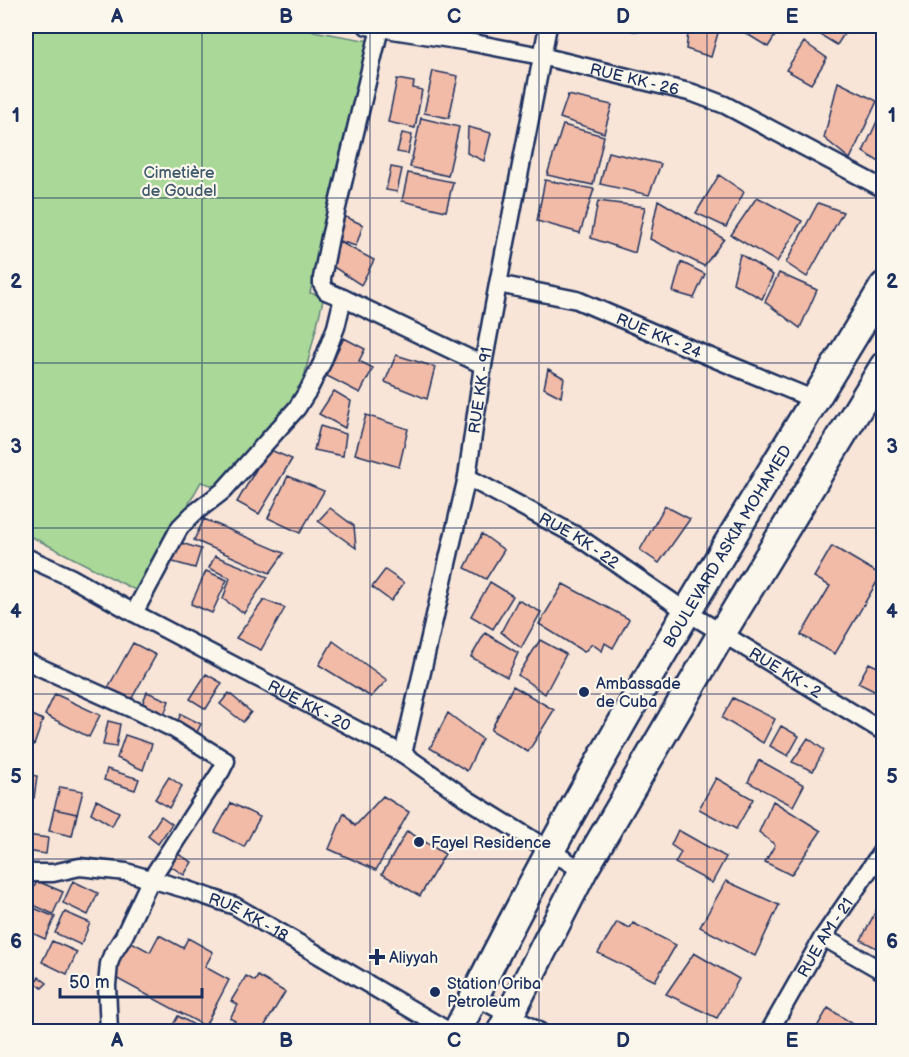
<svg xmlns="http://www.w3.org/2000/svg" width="909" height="1057" font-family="'Balsamiq Sans',sans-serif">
<rect width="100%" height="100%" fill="#f8e5d7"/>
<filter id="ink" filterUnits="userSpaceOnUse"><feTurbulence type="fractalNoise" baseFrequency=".0167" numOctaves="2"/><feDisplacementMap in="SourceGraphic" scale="12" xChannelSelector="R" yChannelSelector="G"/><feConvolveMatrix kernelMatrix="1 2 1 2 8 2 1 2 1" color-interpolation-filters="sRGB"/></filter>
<g filter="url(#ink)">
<!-- green -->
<path fill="#a9d898" stroke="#62847b" stroke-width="1.5" d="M26 26H285L370 41 310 293 324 296 300 394 221 488 201 482 139 592 26 534Z"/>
<!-- building -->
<path fill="#f2bba7" stroke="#1b2f5e" stroke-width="1.5" d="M633 26H682L680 30 633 31Z
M689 26H720L711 57 686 49Z
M745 26H775L780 28 768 47 742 31Z
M806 26H849L837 45Z
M804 42 827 58 811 84 786 70Z
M433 71 458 76 449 118 424 113Z
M397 79 414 82 413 88 422 90 415 128 388 122Z
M838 82 877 101 850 159 824 138Z
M568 95 612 105 604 133 560 118Z
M884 106V165L863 152Z
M421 118 459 127 448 176 410 167Z
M563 125 604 136 593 185 547 175Z
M468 127 491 133 484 161 467 153Z
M402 133 412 135 408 154 397 152Z
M608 152 661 164 649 195 600 184Z
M391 167 402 169 397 192 386 190Z
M408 173 453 182 446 211 402 201Z
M719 175 744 192 726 227 696 213Z
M545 180 594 189 580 233 537 221Z
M757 197 802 221 777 262 731 235Z
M658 200 724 239 704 266 650 239Z
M598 201 645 207 635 253 591 238Z
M818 203 843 212 807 277 786 263Z
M344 216 363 225 356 246 336 240Z
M336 240 374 260 361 285 329 264Z
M740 254 773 275 762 299 733 283Z
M681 262 705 274 694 298 673 292Z
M779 273 817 290 800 328 765 302Z
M344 338 365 349 359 361 373 368 360 393 325 375Z
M396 355 435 367 427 399 385 382Z
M548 369 564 378 561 397 544 388Z
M334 391 351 401 345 428 319 414Z
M366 415 408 429 399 467 355 454Z
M320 426 346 434 343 456 314 450Z
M268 449 292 459 259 514 237 502Z
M288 476 324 491 300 533 268 518Z
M665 506 690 519 659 563 640 550Z
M330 508 354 526 356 548 318 521Z
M204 519 284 553 270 573 194 540Z
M482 534 504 550 486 579 465 568Z
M178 542 201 549 195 568 173 562Z
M832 546 881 575 835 654 801 635 830 586 814 577Z
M215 556 268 577 244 613 223 599 230 578 209 568Z
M385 570 404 583 391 601 372 587Z
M206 571 227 580 212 613 191 604Z
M490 582 513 596 493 629 471 616Z
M563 584 629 619 613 648 605 643 602 651 592 644 584 652 539 624Z
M264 600 285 608 261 650 236 638Z
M518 600 541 612 521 648 501 632Z
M485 633 518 653 507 677 471 657Z
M540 640 566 654 545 694 518 675Z
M333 641 387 680 371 697 319 665Z
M133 643 156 655 127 707 105 693Z
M869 663 884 670V696L858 683Z
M206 674 222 683 206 709 190 699Z
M513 686 554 710 528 752 491 730Z
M147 692 169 701 162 721 139 712Z
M229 693 251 712 243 722 220 704Z
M55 694 100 715 89 737 45 715Z
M733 698 775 719 763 743 722 718Z
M448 713 482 739 467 771 430 748Z
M181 714 201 724 194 738 174 729Z
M32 715 43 720 34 745 26 741V732Z
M108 721 120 724 116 747 103 745Z
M781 726 799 736 788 756 770 746Z
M125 735 152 744 143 770 117 758Z
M808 738 824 750 813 771 792 762Z
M759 760 804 785 793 806 748 782Z
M107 769 139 779 135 790 104 780Z
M26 774 37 776 34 798 26 796Z
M169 777 182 786 169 808 155 799Z
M716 778 753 799 736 829 699 809Z
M60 787 83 791 77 814 54 809Z
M383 796 409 812 376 870 329 849 344 813 355 826Z
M96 800 119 812 112 826 91 813Z
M773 801 821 831 791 875 765 862 775 845 759 832Z
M231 803 260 817 244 847 215 832Z
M54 809 77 814 72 836 49 831Z
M161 816 172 824 158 844 148 836Z
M678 830 726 857 712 883 675 863 681 852 671 845Z
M407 831 445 854 420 896 382 874Z
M26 835 48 838 46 854 26 851Z
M176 853 192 862 184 875 169 865Z
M37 881 63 892 53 914 27 902Z
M73 881 98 893 88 915 63 903Z
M726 881 779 905 755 956 700 927Z
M880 903 884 905V952L861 940Z
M29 906 55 917 45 939 26 930V913Z
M65 912 90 923 81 945 55 933Z
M617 922 630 928 633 923 676 945 655 981 598 953Z
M159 935 183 948 188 938 213 952 205 967 229 980 205 1026 110 975 128 940 150 952Z
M52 941 77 952 67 974 42 962Z
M694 953 739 979 717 1018 666 994Z
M246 976 255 981 258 976 285 992 261 1032H228L235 1021 230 1018 238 1005 231 1001Z
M39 977 47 983 42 988 35 982Z
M828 1008 853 1024 850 1029 854 1032H814Z
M178 1016 203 1030 202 1032H169Z"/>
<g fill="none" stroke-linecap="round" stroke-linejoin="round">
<defs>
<g id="street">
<path id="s1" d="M367 26 469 42 541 56 693 93 725 105 884 189"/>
<path d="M380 28 330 237 322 278V284L326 291 343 298 483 365"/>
<path id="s2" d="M498 284 577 300 696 351 815 400"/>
<path id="s3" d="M467 477 577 536 687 612 884 732"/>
<path id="s4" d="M26 557 70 577 134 613 403 754 470 801 583 871"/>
<path d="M134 613 180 527 193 514 223 491 297 408 309 389 322 363 336 327 343 298"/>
<path d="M26 661 139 712 174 729 226 761 221 771 151 879 124 936 112 955 109 964 107 985 109 1032"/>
<path id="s5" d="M403 754 467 477 483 365 498 284 548 26"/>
<path id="s6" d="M26 871 33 873H53L80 867 126 872 185 889 235 906 450 1032"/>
<path d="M823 937 884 972"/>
<path d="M475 996 540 1032"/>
<path id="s7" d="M769 1032 823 937 884 848"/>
</g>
<g id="primary">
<path id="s8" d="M457 1032C582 774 736 531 884 286"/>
<path d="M501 1032 583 871 722 633 884 366"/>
</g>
</defs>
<!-- street casing -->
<use href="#street" stroke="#1b2f5e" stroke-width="21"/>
<!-- primary casing -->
<use href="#primary" stroke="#1b2f5e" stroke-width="32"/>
<!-- street -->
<use href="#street" stroke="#fbf7ec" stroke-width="16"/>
<!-- primary -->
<use href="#primary" stroke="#fbf7ec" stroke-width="27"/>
</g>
</g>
<!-- grid -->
<path fill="none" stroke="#1b2f5e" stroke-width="1.5" stroke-opacity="0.55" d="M202 26V1032M370 26V1032M539 26V1032M707 26V1032M26 198H884M26 363H884M26 528H884M26 694H884M26 859H884"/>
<!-- markers -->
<g fill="#1b2f5e" stroke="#fbf7ec" stroke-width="2">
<circle cx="584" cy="692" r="6"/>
<circle cx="419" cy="842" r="6"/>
<path d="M374 948h6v6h6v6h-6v6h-6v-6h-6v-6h6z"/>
<circle cx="435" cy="992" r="6"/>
</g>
<g text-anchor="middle" stroke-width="4.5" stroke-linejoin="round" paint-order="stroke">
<!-- street labels -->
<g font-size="16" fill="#1b2f5e" stroke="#fbf7ec">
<text dy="6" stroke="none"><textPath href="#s1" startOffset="273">RUE KK - 26</textPath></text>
<text dy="6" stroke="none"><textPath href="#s2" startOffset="170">RUE KK - 24</textPath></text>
<text dy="6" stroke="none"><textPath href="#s5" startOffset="372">RUE KK - 91</textPath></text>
<text dy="6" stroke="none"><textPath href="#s3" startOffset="129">RUE KK - 22</textPath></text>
<text dy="6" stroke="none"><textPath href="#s8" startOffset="556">BOULEVARD ASKIA MOHAMED</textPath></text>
<text dy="6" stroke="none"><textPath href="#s3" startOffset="374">RUE KK - 2</textPath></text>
<text dy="6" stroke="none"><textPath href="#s4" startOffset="320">RUE KK - 20</textPath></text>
<text dy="6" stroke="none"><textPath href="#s6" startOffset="232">RUE KK - 18</textPath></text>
<text dy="6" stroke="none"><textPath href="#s7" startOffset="110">RUE AM - 21</textPath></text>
</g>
<!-- park labels -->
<g font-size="16" fill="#3e596c" stroke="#fbf7ec">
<text x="179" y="178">Cimetière<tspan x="179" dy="18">de Goudel</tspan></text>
</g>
<!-- poi labels -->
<g font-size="16" fill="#1b2f5e" stroke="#fbf7ec" text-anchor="start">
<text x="596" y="689">Ambassade<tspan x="596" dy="18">de Cuba</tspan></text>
<text x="431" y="848">Fayel Residence</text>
<text x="389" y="963">Aliyyah</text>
<text x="447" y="989">Station Oriba<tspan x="447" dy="18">Petroleum</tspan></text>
</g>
</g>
<!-- margin -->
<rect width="909" height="1057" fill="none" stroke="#fbf7ec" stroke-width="66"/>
<!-- scale -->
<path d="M60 988v9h142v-9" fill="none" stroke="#1b2f5e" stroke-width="3"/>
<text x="69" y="988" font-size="18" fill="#1b2f5e" stroke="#fbf7ec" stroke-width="4.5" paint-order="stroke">50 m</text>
<rect x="33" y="33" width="843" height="991" fill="none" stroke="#1b2f5e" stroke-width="2"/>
<g font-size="20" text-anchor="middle" font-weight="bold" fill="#1b2f5e">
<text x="117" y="23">A</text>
<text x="286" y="23">B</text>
<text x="454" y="23">C</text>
<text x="623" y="23">D</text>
<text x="792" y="23">E</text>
<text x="16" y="122">1</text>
<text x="892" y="122">1</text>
<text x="16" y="288">2</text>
<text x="892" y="288">2</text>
<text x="16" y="453">3</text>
<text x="892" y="453">3</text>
<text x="16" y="618">4</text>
<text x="892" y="618">4</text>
<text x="16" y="783">5</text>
<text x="892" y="783">5</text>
<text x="16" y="948">6</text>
<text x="892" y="948">6</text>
<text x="117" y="1047">A</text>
<text x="286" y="1047">B</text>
<text x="454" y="1047">C</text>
<text x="623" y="1047">D</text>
<text x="792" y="1047">E</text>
</g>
</svg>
